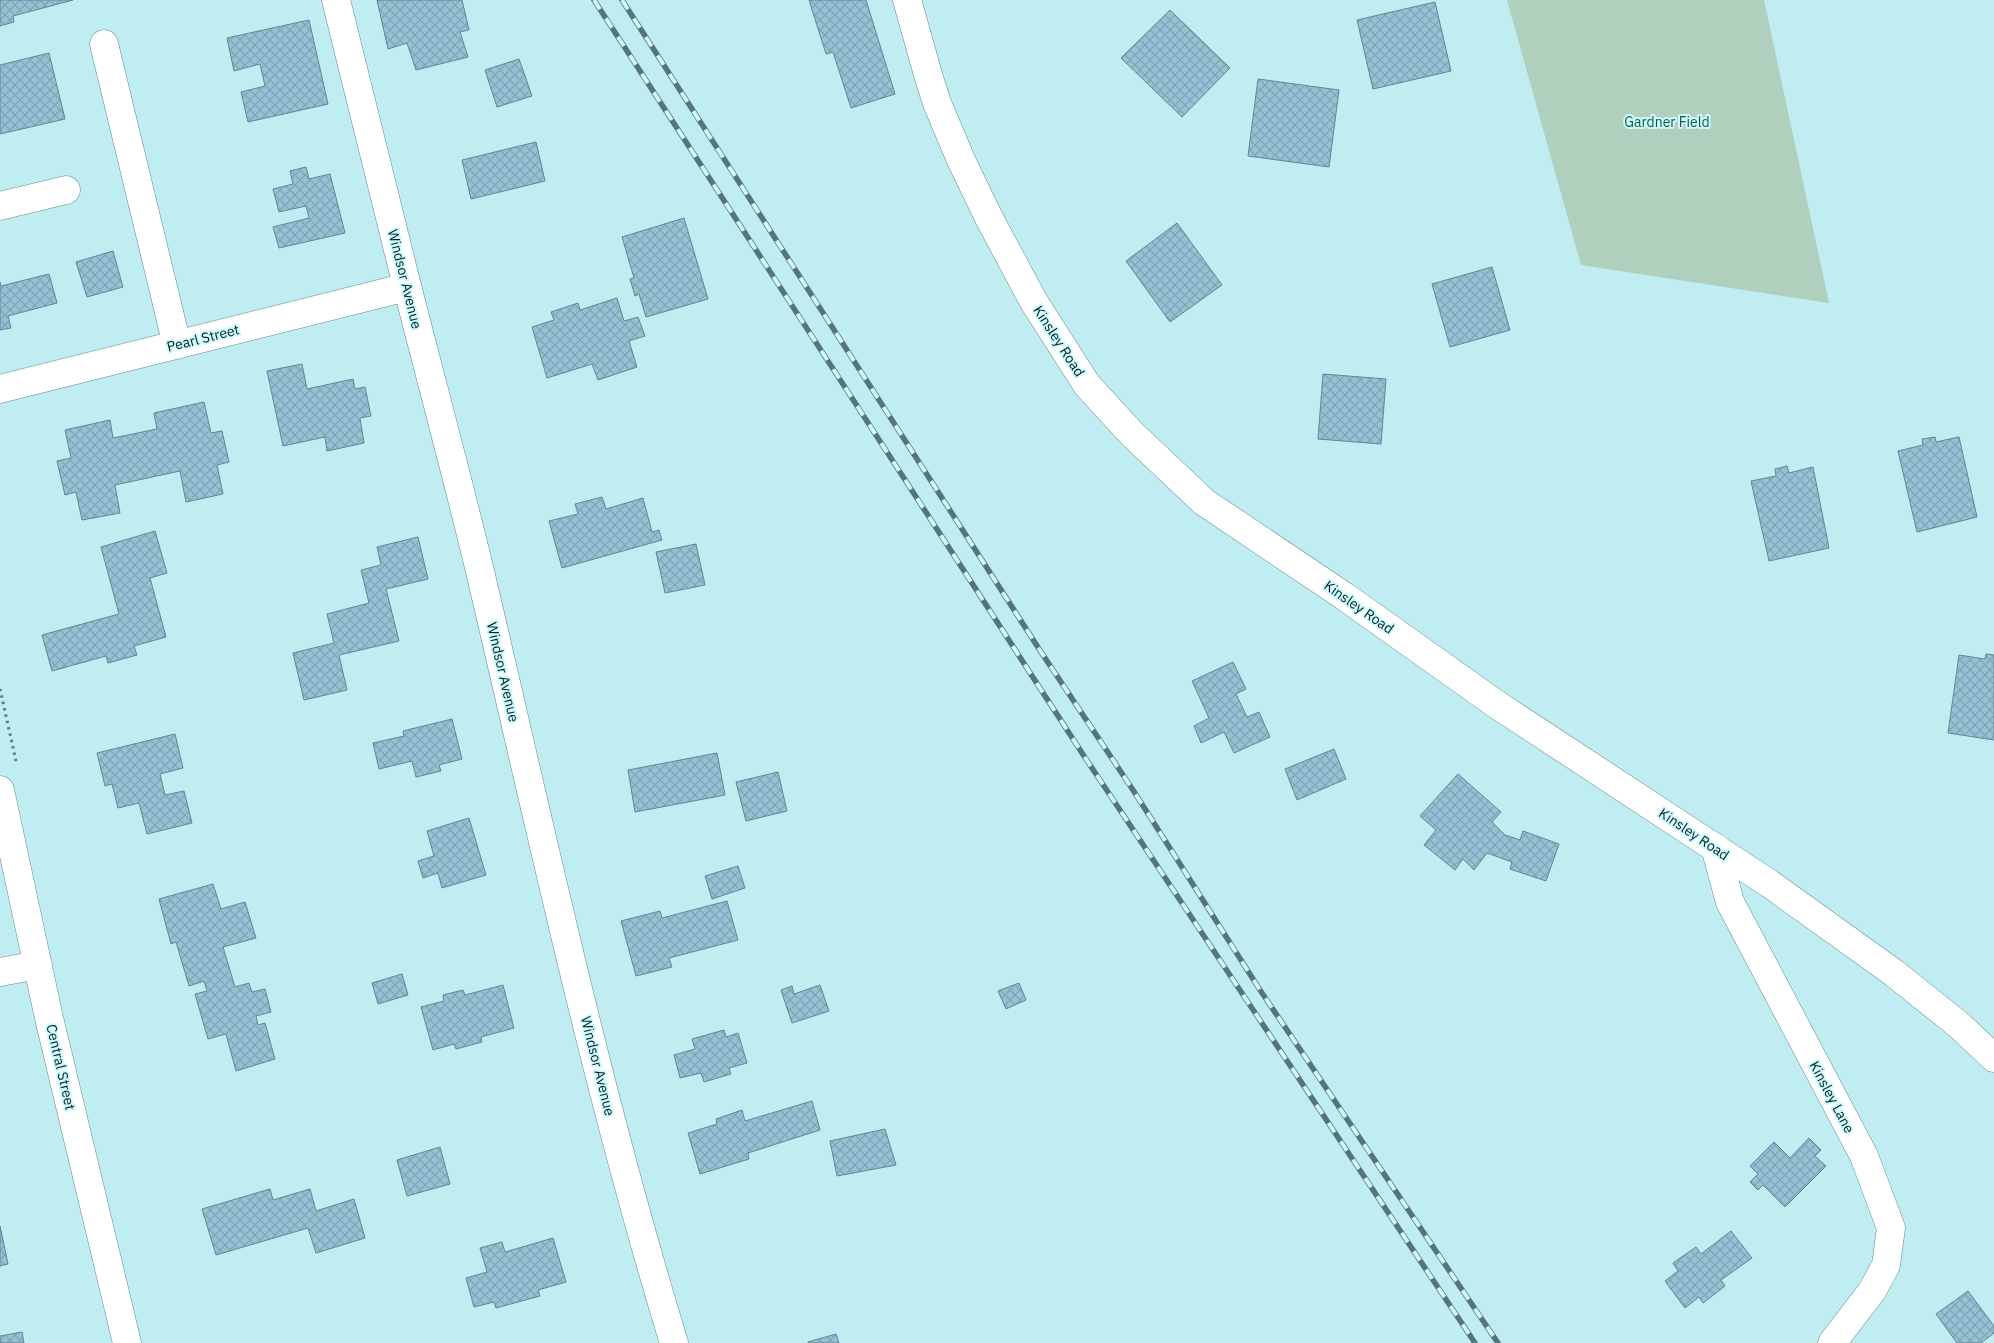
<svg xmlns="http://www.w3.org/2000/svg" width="1994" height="1343" font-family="'IBM Plex Sans',sans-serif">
<defs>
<pattern id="building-cross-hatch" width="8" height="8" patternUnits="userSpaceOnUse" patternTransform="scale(1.25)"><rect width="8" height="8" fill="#94c2d4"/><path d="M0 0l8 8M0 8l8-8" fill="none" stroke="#7ea6b6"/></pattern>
</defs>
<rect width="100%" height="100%" fill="#bfedf1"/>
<!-- green -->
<path fill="#b0cfbd" d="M1507 0H1764L1829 303 1581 265Z"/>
<!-- building -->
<path fill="url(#building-cross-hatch)" stroke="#608695" d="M0 0H73L13 16 14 22 0 26Z
M377 0H462L469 30 460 32 468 57 416 70 407 43 388 49Z
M809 0H866L895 94 851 108 833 52 826 54Z
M1435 2 1451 71 1373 89 1357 20Z
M1170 10 1230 68 1182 117 1121 58Z
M309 20 328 104 248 122 241 92 265 86 260 64 234 71 227 38Z
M49 53 65 119 0 134V65Z
M519 59 532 96 497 107 485 70Z
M1258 79 1339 90 1329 167 1248 156Z
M536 142 545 181 471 199 462 160Z
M306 167 309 179 330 174 345 233 279 248 273 227 309 218 306 206 279 212 273 189 293 184 290 171Z
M684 218 708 299 646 317 639 294 635 296 630 279 634 278 622 237Z
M1177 223 1222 285 1170 322 1126 261Z
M113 251 123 287 87 297 76 262Z
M1492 267 1510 330 1450 347 1432 284Z
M49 274 57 303 8 316 11 328 0 330V282L1 286Z
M617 298 624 321 638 317 645 336 629 341 637 367 598 380 592 364 547 378 532 327 554 320 551 312 578 303 580 310Z
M302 364 307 389 353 379 355 389 365 387 371 416 360 418 364 443 327 451 325 437 283 446 267 371Z
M1323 374 1386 379 1381 444 1318 439Z
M204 402 211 433 222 431 229 462 217 465 223 494 186 502 180 471 115 485 120 513 82 520 76 492 65 495 57 461 71 458 65 430 110 420 113 438 157 429 154 413Z
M1935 437 1936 442 1959 437 1977 517 1917 532 1898 451 1923 445 1922 439Z
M1787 466 1789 473 1813 467 1829 548 1769 561 1751 481 1776 476 1775 469Z
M602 497 606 509 643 498 652 532 659 530 662 540 562 568 549 521 578 514 575 504Z
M155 531 167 573 150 578 166 637 134 646 137 655 108 663 106 656 52 671 42 635 119 614 101 547Z
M418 537 428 579 386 589 399 641 339 655 347 690 304 700 293 653 334 643 327 614 369 603 361 570 381 565 377 547Z
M696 544 705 585 665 593 656 552Z
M1986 654 1994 655V740L1948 733 1959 655 1985 659Z
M1233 662 1246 689 1236 694 1247 717 1259 712 1270 737 1234 753 1224 732 1201 743 1194 726 1209 718 1192 681Z
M452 719 462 759 439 765 441 771 416 777 412 761 379 769 373 743 404 736 403 731Z
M175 734 183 768 160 774 165 795 184 791 192 823 147 834 139 803 118 808 112 784 105 786 97 753Z
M1334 749 1346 779 1297 800 1285 769Z
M717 753 725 795 635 812 628 770Z
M778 772 787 811 746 821 736 782Z
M1458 774 1501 812 1492 822 1505 835 1520 840 1523 831 1559 844 1546 881 1510 869 1512 862 1487 853 1474 870 1463 859 1455 870 1424 845 1436 830 1420 816Z
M469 818 486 875 442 888 438 873 423 878 418 861 434 856 427 831Z
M738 866 745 888 712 899 705 876Z
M213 884 221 909 245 902 256 938 223 947 235 987 249 983 252 992 265 989 271 1012 256 1016 258 1025 265 1023 275 1059 236 1071 226 1034 208 1039 195 994 207 991 204 981 189 986 176 942 171 944 159 899Z
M727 901 738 940 669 958 672 967 636 976 621 921 660 911 662 918Z
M402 974 408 995 378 1004 372 983Z
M1019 983 1026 1000 1006 1009 998 991Z
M503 985 514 1028 481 1037 482 1042 456 1049 454 1044 433 1050 421 1007 444 1001 443 995 463 990 465 995Z
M820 985 829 1011 792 1023 781 990 792 986 794 994Z
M724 1030 726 1037 738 1033 747 1063 729 1068 731 1074 704 1082 701 1073 680 1078 674 1055 695 1049 692 1039Z
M812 1101 820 1130 748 1153 749 1159 700 1174 688 1133 717 1124 716 1119 742 1110 745 1121Z
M885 1129 896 1165 837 1176 830 1141Z
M1809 1138 1821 1150 1815 1156 1826 1166 1785 1207 1763 1185 1758 1190 1750 1182 1758 1174 1750 1166 1774 1142 1790 1158Z
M440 1147 450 1184 407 1196 397 1160Z
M270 1189 273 1200 310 1189 316 1211 354 1199 365 1238 316 1253 308 1228 216 1255 202 1209Z
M0 1226 8 1264 0 1266Z
M1731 1231 1752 1258 1721 1280 1725 1286 1703 1303 1699 1297 1685 1308 1665 1281 1678 1271 1673 1263 1696 1247 1701 1254Z
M553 1238 566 1282 538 1290 540 1296 496 1308 494 1302 474 1307 466 1278 487 1272 480 1248 502 1242 505 1252Z
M1968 1291 1994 1326V1333L1981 1343H1957L1936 1314Z
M22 1332 24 1343H0V1336Z
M836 1334 839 1343H808V1342Z"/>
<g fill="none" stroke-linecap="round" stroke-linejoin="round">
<defs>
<path id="minor" d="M336 0C358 90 380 180 403 270 428 369 455 468 479 567 540 826 596 1088 674 1343
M907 0 929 78 937 103 961 160 989 218 1034 302 1087 385 1132 434 1204 502 1344 596 1496 704 1770 884 1894 973 1959 1025 1994 1058
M104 44 177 345
M0 206 66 190
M0 389 407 287
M0 790 49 1018 127 1343
M1715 847 1730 902 1864 1156 1891 1228 1886 1265 1872 1291 1832 1343
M0 972 38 965"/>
</defs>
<!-- minor casing -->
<use href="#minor" stroke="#608c8f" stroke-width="29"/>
<!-- path -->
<path stroke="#5d7c7e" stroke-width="3" stroke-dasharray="2.5 4" stroke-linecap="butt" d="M0 689 16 761"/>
<!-- minor -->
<use href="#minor" stroke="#fff" stroke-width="28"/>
<defs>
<path id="rail" d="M594 0 1084 756 1475 1343
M622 0 1041 652 1133 790 1260 990 1498 1343"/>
</defs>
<!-- rail casing -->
<use href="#rail" stroke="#577577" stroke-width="5.5"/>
<!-- rail -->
<use href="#rail" stroke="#ccfafe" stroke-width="4" stroke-dasharray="11" stroke-linecap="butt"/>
</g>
<g text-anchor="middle" stroke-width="4" stroke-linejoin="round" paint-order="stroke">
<!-- park labels -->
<g font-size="14" fill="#12593b" stroke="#ccfafe">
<text x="1667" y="127">Gardner Field</text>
</g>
<!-- street labels -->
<g font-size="14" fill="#0c1e1f" stroke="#ccfafe">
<text transform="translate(405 279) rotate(76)" y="5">Windsor Avenue</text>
<text transform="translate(203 338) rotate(-14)" y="5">Pearl Street</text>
<text transform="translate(1059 341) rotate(57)" y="5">Kinsley Road</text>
<text transform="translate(1359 607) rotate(35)" y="5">Kinsley Road</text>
<text transform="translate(503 672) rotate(77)" y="5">Windsor Avenue</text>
<text transform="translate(1694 834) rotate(34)" y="5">Kinsley Road</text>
<text transform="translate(598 1066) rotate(76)" y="5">Windsor Avenue</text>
<text transform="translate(61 1067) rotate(77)" y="5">Central Street</text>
<text transform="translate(1832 1097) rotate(62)" y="5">Kinsley Lane</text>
</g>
</g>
</svg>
